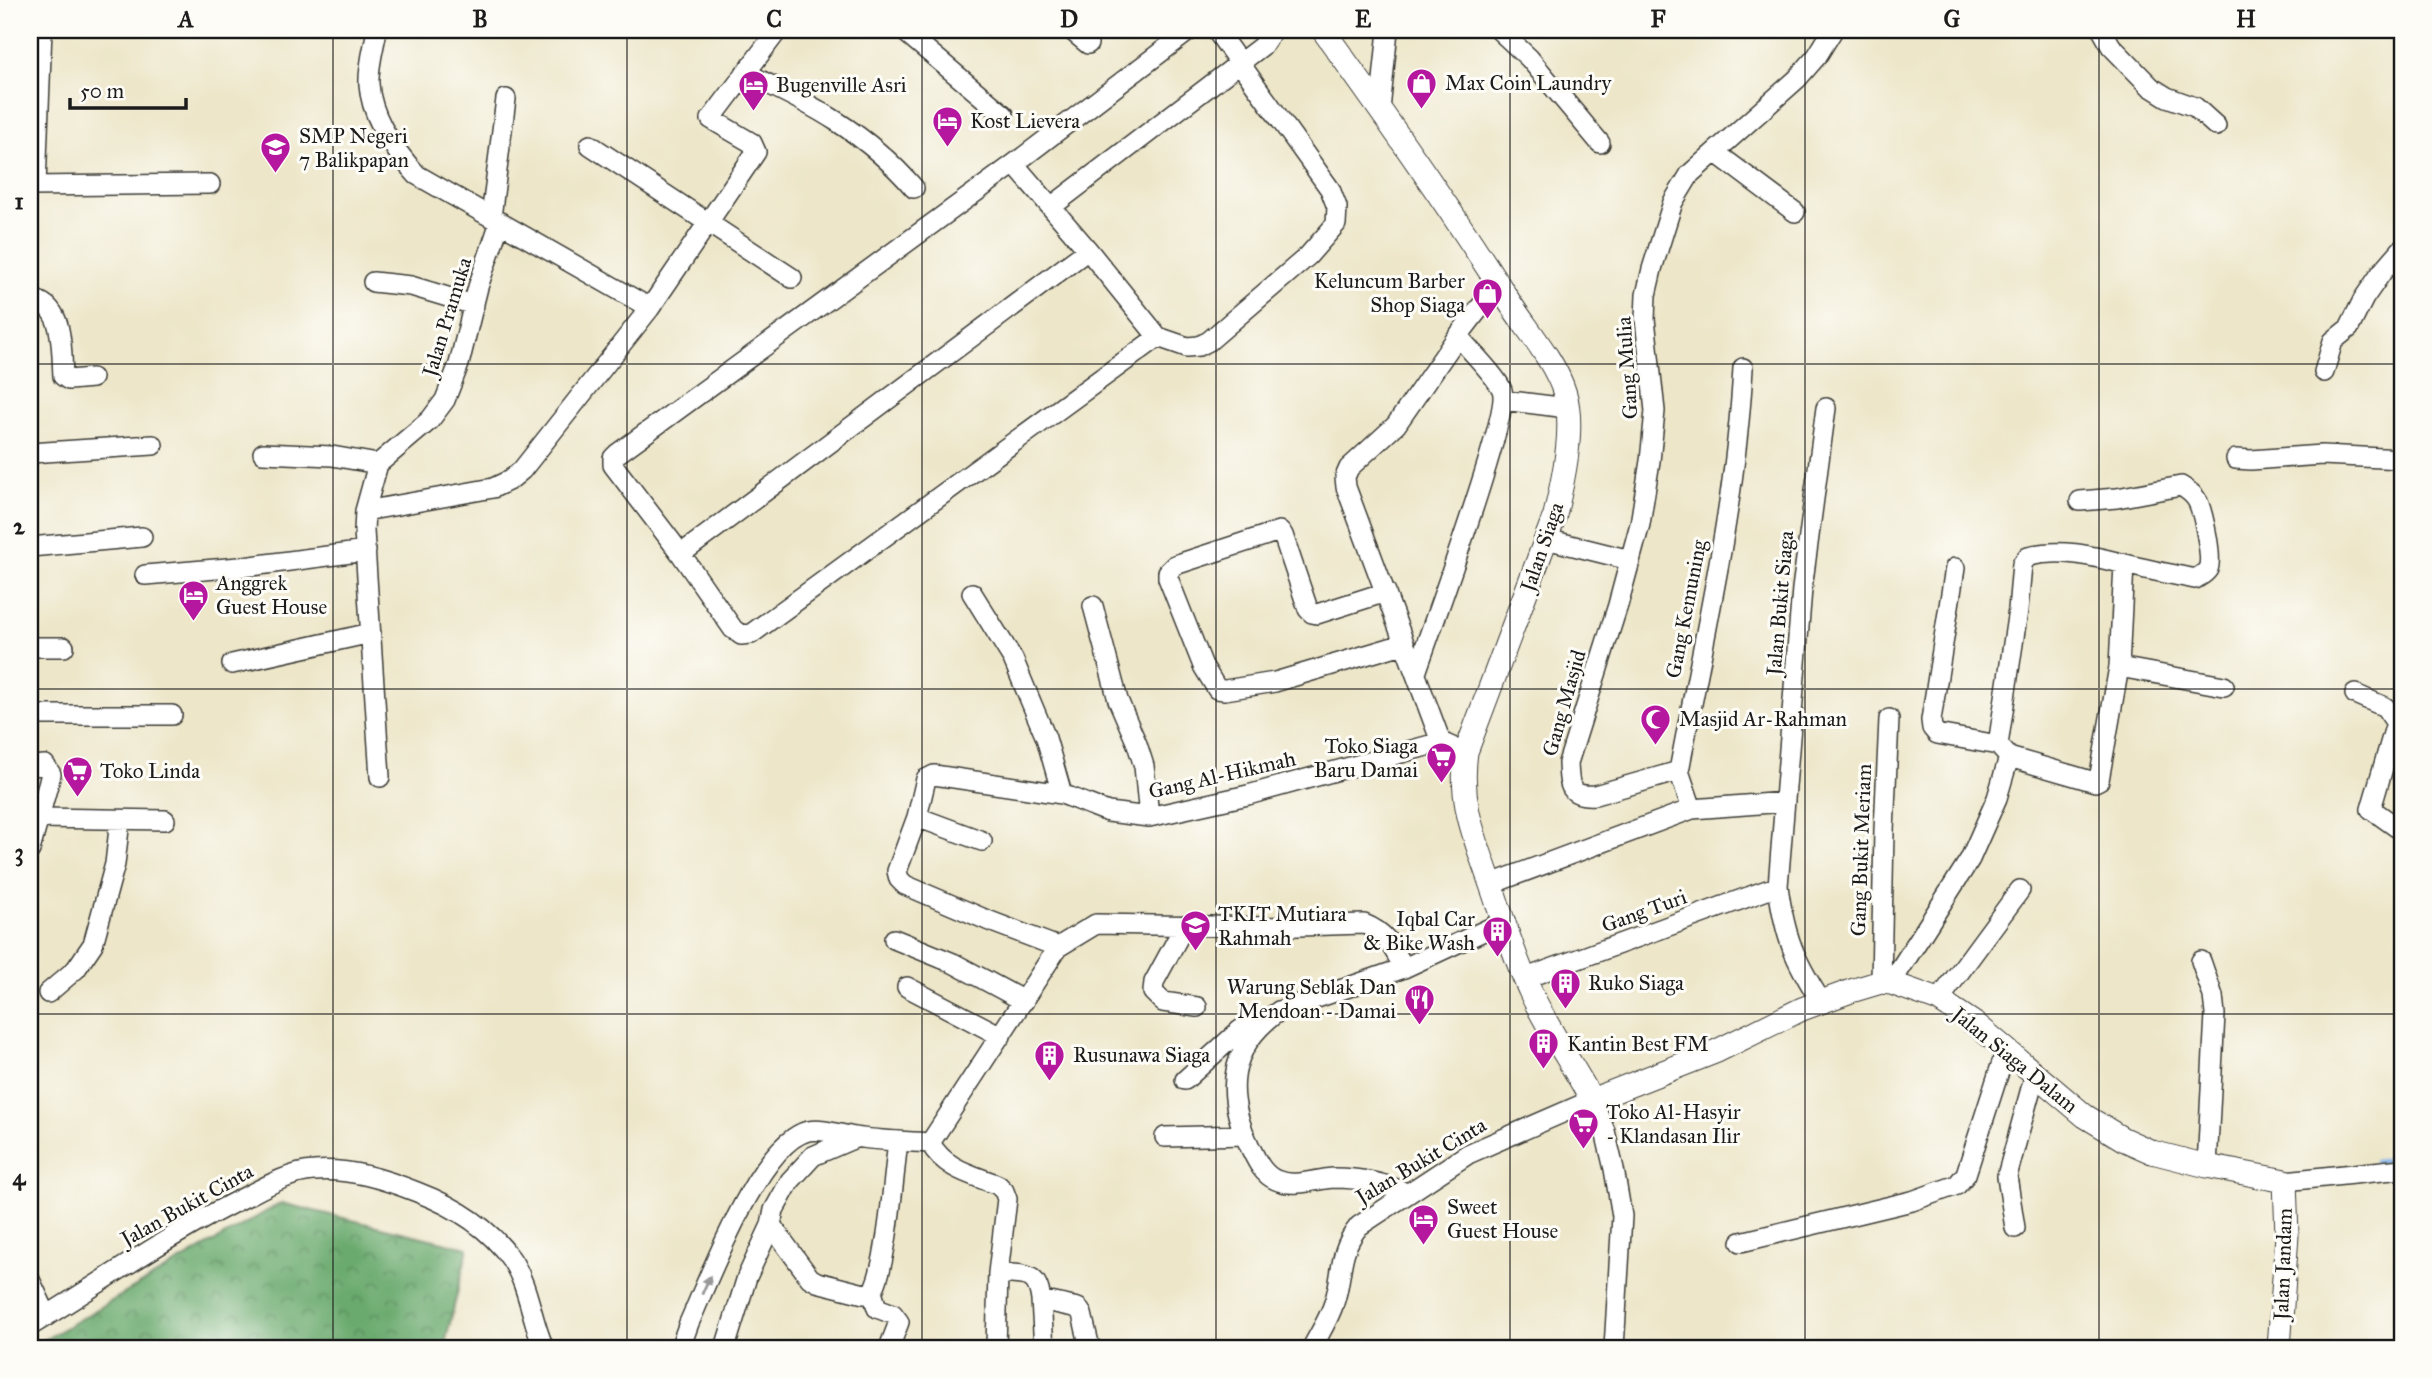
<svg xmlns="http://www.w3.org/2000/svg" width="2432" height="1378" font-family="'IM FELL Great Primer',serif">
<defs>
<pattern id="forest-crowns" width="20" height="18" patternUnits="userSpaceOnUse" patternTransform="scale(1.75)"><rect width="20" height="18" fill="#6aaa6e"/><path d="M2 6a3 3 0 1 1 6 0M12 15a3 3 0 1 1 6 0" fill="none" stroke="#568a5a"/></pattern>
</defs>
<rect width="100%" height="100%" fill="#fdfcf7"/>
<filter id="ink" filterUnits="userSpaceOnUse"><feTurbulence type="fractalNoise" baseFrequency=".0143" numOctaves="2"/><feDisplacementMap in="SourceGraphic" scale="14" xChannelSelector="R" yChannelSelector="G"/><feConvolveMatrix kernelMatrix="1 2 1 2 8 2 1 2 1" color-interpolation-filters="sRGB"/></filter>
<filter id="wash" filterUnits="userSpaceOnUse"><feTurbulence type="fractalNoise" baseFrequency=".00686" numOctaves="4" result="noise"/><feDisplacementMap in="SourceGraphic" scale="28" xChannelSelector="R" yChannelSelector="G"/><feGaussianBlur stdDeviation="1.57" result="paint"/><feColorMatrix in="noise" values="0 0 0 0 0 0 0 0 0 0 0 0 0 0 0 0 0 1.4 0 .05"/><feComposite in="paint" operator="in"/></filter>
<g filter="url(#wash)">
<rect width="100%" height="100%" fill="#ede6c9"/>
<!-- forest -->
<path fill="url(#forest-crowns)" stroke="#436345" stroke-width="2" d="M281 1203 468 1248 444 1348H30Z"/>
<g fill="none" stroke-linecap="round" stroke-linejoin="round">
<!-- stream -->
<path stroke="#7cafe9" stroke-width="4.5" d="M2375 1162 2402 1158"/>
</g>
</g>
<g filter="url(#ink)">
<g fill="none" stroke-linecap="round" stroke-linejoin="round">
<defs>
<path id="minor" d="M903 30 1004 115
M1071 30 1088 44
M1499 30 1529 58 1600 143
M2102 30 2111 46 2151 87 2167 97 2195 107 2216 126
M745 73C810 103 867 133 914 188
M1380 110 1388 30
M590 145 792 278
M1716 153 1795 212
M1014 164 1088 250 1158 337 1187 347 1199 346 1209 341 1308 256 1336 224 1337 207 1330 189 1216 30
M36 185 42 30
M30 186 210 184
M1051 207 1262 46 1273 30
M491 217 506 99
M373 282 411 286 474 305
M30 299C65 304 61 348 63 376L69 380 92 378
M650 308 756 152 752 143 711 119 778 30
M1158 337 751 634 741 635 733 629 681 554 613 465V458L617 454 1014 164 1190 30
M2324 372 2333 341 2349 328 2364 298 2382 272 2402 249
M1503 400 1567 408
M30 453 153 445
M263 453 332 456 378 464
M2236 459 2251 460 2322 455 2402 459
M365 511 493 488 510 480 522 470 650 308 417 175C395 151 371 118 369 84 368 67 374 47 377 30
M1546 539 1630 560
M30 547 142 537
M681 554 1088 250
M1955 568 1931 720 1932 728 1937 734 1998 745
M145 575 251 566 366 551
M1386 592 1317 614 1312 613 1308 609 1283 535 1279 531 1175 565 1168 572V578L1203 666 1217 689 1225 690 1275 682 1403 644
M972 593 1013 659 1046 738 1062 794
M1093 606 1118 700 1137 744 1144 766 1149 817
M30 647H64
M232 664 371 633
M2119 667 2224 686
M1416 673C1429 634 1511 414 1502 390 1497 377 1468 348 1458 336
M2355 694 2385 707 2396 723 2371 809 2402 831
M30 715H172
M1452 747 1441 742 1346 487 1345 477 1349 468 1396 425 1455 340 1498 284
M2009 757 2095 782 2099 780 2119 667 2124 564
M30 766 45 765 51 774 30 850
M1679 771 1595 795C1569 797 1569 786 1568 763L1618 605 1640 524 1650 461 1655 411 1645 319 1646 295 1652 269 1673 202 1690 174 1797 79 1817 56 1833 30
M380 777 364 531 365 511 378 464 430 420 445 400 459 364 478 287 500 222
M1692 809 1679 771C1704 637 1736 504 1743 368
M917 817 982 841
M39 818 165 820
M1491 884 1692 809 1785 802
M1185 925 1154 982 1153 992 1163 1002 1197 1007
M894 939 953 963 1024 1001
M2201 961 2213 996 2215 1014 2207 1166
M1404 968C1393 948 1387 933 1364 924L1267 927 1096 924 1058 947 987 920 905 885 899 879 897 871 917 817 926 779 934 775 1062 794 1108 812 1149 817 1248 795 1441 742
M1526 978 1778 886
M1881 982 1884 831 1889 719
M1891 983 1970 859 1997 798 2009 757 1998 745 2018 610 2022 564 2028 556C2062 548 2092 556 2125 564 2148 570 2171 574 2195 579 2200 576 2205 574 2208 569 2213 558 2203 513 2198 502 2194 494 2188 490 2181 486L2117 498 2080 501
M907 987 1001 1036
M48 993 76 969 93 944 115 864 120 820
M1939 1000 2020 890
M1822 1003C1794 959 1785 938 1778 886L1802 589 1826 408
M1185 1080 1239 1031 1248 1025 1258 1023
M1165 1137 1245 1135
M2285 1181 2402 1169
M1406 1193C1382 1182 1360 1178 1334 1178 1315 1179 1294 1188 1276 1180 1262 1174 1256 1159 1250 1147 1224 1093 1228 1047 1279 1011L1404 968 1503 922
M771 1225 810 1278 817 1282 864 1294 872 1292C887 1269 894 1172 898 1141
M2015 1228 2007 1176 2035 1074
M1741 1242 1912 1201 1957 1185 1966 1174 2006 1050
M998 1273C1024 1276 1037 1270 1041 1300L1078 1308 1082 1314 1090 1348
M30 1280 47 1316
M872 1292 877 1308 893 1314 899 1322 889 1348
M1041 1300 1044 1348
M30 1326C103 1282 172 1232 249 1195 268 1185 292 1172 314 1171 350 1168 384 1179 417 1192 454 1206 488 1226 511 1259 529 1286 531 1319 544 1348
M680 1348 689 1323C709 1279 759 1143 808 1131 824 1128 840 1135 855 1137 880 1141 906 1141 930 1143
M725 1348 747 1277 771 1225 774 1210 790 1181 813 1156 855 1138
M996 1348 998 1273 1007 1199 1004 1191 998 1185C971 1174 946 1170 930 1143L1058 947
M1312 1348C1319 1334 1329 1319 1334 1303 1344 1273 1337 1253 1359 1226L1468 1154 1592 1100 1605 1131 1614 1169 1622 1216 1614 1348"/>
<path id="tertiary" d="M1323 30C1387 119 1451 209 1510 303 1528 331 1555 361 1565 394 1575 428 1563 481 1555 515L1466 752C1459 803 1474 835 1490 882 1503 919 1514 957 1531 993 1548 1029 1572 1064 1592 1100L1717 1051 1802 1009 1851 991 1881 982 1891 983 1939 1000 1978 1026 2085 1116 2123 1139 2152 1152 2207 1166 2285 1181 2287 1235 2279 1348"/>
</defs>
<!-- minor casing -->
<use href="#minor" stroke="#3b3a36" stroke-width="22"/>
<!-- tertiary casing -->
<use href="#tertiary" stroke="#3b3a36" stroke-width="25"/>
<!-- minor -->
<use href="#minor" stroke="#fff" stroke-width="19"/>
<!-- tertiary -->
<use href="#tertiary" stroke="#fff" stroke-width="23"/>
</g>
<!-- one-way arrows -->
<defs><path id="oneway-solid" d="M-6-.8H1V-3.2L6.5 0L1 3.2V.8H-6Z" transform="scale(1.75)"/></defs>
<use fill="#999" href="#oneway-solid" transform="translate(706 1285) rotate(-66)"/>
</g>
<!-- grid -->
<path fill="none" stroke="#1c1c1c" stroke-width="2" stroke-opacity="0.55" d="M333 30V1348M627 30V1348M922 30V1348M1216 30V1348M1510 30V1348M1805 30V1348M2099 30V1348M30 364H2402M30 689H2402M30 1014H2402"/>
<!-- icons -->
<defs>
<symbol id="shop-pin" viewBox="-11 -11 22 30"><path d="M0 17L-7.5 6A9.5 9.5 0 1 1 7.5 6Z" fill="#b5179e" stroke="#fdfcf7"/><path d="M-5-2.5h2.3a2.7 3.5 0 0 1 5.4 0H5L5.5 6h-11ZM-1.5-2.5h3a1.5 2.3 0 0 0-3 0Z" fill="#fff"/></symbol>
<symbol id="hotel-pin" viewBox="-11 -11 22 30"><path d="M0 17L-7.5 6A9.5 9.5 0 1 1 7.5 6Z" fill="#b5179e" stroke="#fdfcf7"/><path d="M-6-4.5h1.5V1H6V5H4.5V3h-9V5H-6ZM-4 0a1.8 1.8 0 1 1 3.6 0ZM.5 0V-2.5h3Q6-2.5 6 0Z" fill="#fff"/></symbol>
<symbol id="school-pin" viewBox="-11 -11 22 30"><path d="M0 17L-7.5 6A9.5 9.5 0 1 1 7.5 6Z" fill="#b5179e" stroke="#fdfcf7"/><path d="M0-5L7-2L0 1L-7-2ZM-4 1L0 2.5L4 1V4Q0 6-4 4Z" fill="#fff"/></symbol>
<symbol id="mosque-pin" viewBox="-11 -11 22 30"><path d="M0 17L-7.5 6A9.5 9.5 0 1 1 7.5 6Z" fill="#b5179e" stroke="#fdfcf7"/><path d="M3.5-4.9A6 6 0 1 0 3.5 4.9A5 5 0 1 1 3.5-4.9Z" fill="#fff"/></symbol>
<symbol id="supermarket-pin" viewBox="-11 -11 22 30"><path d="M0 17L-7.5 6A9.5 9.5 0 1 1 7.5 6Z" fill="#b5179e" stroke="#fdfcf7"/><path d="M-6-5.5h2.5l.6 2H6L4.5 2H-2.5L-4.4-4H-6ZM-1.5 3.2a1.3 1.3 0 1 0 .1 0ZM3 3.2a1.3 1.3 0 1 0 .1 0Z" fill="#fff"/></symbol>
<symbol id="building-pin" viewBox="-11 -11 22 30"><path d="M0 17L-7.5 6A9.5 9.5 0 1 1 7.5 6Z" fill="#b5179e" stroke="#fdfcf7"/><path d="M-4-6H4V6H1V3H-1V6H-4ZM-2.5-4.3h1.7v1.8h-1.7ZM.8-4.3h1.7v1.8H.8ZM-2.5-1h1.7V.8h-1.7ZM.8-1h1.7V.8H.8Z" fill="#fff"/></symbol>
<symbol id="restaurant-pin" viewBox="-11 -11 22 30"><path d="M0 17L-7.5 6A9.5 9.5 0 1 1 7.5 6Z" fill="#b5179e" stroke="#fdfcf7"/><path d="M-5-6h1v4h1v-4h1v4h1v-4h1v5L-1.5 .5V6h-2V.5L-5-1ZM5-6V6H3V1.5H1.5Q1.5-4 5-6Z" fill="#fff"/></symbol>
</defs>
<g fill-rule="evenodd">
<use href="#shop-pin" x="1404" y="66" width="35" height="47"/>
<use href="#hotel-pin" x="736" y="68" width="35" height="47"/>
<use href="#hotel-pin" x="930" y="104" width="35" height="47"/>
<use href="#school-pin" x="258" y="130" width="35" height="47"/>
<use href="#shop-pin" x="1470" y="276" width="35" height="47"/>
<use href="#hotel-pin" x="176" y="578" width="35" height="47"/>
<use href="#mosque-pin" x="1638" y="702" width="35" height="47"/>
<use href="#supermarket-pin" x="1424" y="740" width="35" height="47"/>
<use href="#supermarket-pin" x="60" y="754" width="35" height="47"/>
<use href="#school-pin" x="1178" y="908" width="35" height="47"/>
<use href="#building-pin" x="1480" y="914" width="35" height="47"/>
<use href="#building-pin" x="1548" y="966" width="35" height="47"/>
<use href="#restaurant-pin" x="1402" y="982" width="35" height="47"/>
<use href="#building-pin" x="1526" y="1026" width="35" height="47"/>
<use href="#building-pin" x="1032" y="1038" width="35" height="47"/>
<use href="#supermarket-pin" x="1566" y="1106" width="35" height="47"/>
<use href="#hotel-pin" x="1406" y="1202" width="35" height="47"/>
</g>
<g text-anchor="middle" stroke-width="6" stroke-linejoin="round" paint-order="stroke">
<!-- poi labels -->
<g font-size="21" fill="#1c1c1c" stroke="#fdfcf7" text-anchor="start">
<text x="1445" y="90">Max Coin Laundry</text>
<text x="776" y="92">Bugenville Asri</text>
<text x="970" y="128">Kost Lievera</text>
<text x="299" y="143">SMP Negeri<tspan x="299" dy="24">7 Balikpapan</tspan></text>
<text x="1465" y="288" text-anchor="end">Keluncum Barber<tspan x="1465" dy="24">Shop Siaga</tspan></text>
<text x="216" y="590">Anggrek<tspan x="216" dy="24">Guest House</tspan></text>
<text x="1679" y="726">Masjid Ar-Rahman</text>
<text x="1418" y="753" text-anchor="end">Toko Siaga<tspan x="1418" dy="24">Baru Damai</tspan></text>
<text x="100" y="778">Toko Linda</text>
<text x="1218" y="921">TKIT Mutiara<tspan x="1218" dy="24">Rahmah</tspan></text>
<text x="1475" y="926" text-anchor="end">Iqbal Car<tspan x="1475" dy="24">&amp; Bike Wash</tspan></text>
<text x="1588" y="990">Ruko Siaga</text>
<text x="1396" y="994" text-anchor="end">Warung Seblak Dan<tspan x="1396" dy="24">Mendoan - Damai</tspan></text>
<text x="1567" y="1051">Kantin Best FM</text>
<text x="1073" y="1062">Rusunawa Siaga</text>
<text x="1606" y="1119">Toko Al-Hasyir<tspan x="1606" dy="24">- Klandasan Ilir</tspan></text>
<text x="1447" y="1214">Sweet<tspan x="1447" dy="24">Guest House</tspan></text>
</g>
<!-- street labels -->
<g font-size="21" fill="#1c1c1c" stroke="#fdfcf7">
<text transform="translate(447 317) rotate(-73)" y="7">Jalan Pramuka</text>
<text transform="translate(1627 368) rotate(-94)" y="7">Gang Mulia</text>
<text transform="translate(1542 547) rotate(-71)" y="7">Jalan Siaga</text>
<text transform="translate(1780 603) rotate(-85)" y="7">Jalan Bukit Siaga</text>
<text transform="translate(1686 609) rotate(-79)" y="7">Gang Kemuning</text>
<text transform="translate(1564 703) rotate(-74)" y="7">Gang Masjid</text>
<text transform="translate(1222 775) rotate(-13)" y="7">Gang Al-Hikmah</text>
<text transform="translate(1861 850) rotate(-88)" y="7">Gang Bukit Meriam</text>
<text transform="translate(1644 911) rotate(-20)" y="7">Gang Turi</text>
<text transform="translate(2015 1060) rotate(39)" y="7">Jalan Siaga Dalam</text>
<text transform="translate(1421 1161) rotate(-31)" y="7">Jalan Bukit Cinta</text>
<text transform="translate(187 1205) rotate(-29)" y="7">Jalan Bukit Cinta</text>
<text transform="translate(2283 1264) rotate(-88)" y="7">Jalan Jandam</text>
</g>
</g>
<!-- margin -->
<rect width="2432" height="1378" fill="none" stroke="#fdfcf7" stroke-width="77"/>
<!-- scale -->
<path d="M70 98v10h116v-10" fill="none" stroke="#1c1c1c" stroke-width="3.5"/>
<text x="80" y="98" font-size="21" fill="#1c1c1c" stroke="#fdfcf7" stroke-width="5" paint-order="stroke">50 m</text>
<rect x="38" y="38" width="2356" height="1302" fill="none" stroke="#1c1c1c" stroke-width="2.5"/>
<g font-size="23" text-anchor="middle" font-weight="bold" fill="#1c1c1c">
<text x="186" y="27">A</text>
<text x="480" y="27">B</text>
<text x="774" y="27">C</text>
<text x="1069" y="27">D</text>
<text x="1363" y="27">E</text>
<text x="1658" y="27">F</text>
<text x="1952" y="27">G</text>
<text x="2246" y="27">H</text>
<text x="19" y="209">1</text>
<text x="19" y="534">2</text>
<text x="19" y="860">3</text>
<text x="19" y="1185">4</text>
</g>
</svg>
